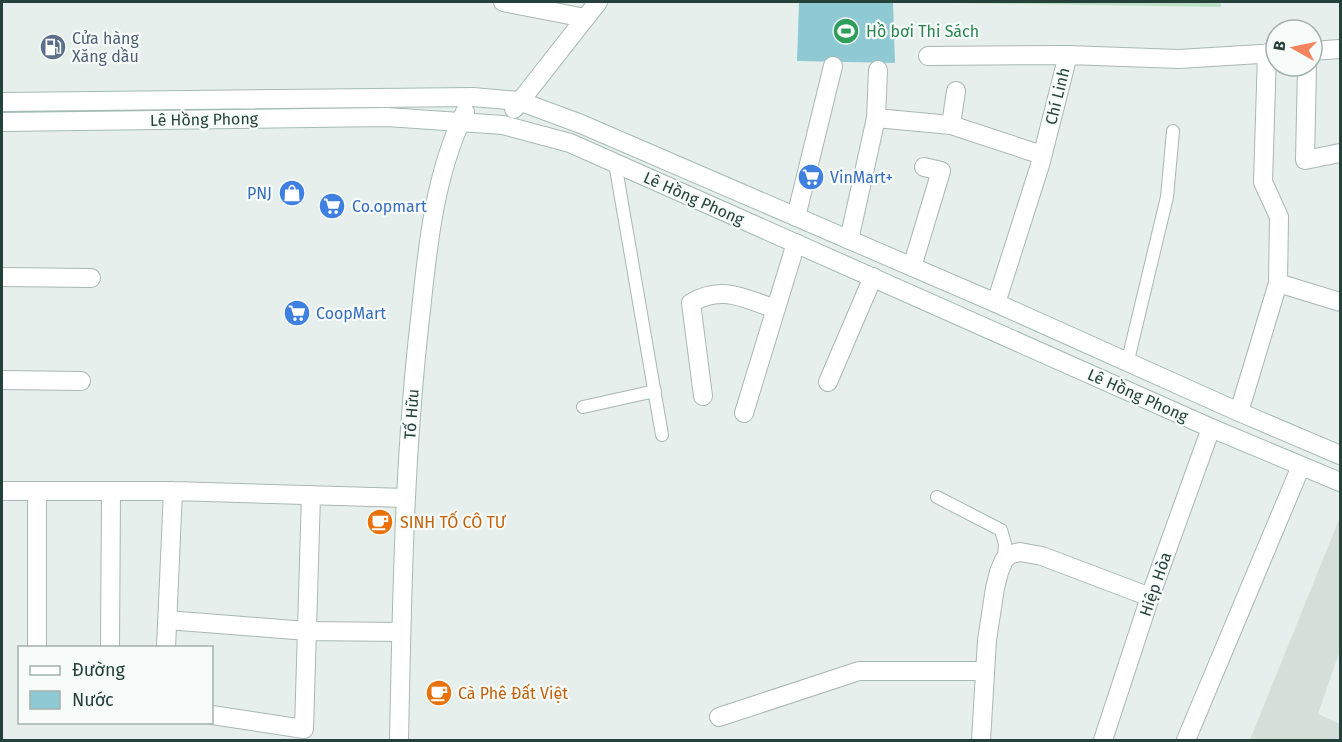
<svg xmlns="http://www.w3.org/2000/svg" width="1342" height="742" font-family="'Fira Sans',sans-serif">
<rect width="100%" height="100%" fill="#e6efeb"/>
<!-- built -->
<path fill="#d4dfda" d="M1340 517V650L1318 714 1340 724V740H1250Z"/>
<!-- green -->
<path fill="#bfe0c8" d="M896 2H1221V7Z"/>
<!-- water -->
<path fill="#8ec9d4" d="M799 2H893L895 63 797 61Z"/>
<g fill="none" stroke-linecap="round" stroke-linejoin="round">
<defs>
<path id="lane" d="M615 163 662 435
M1128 360 1167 197 1173 131
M583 407 655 391
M937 497 1001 530 1005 544 1004 560"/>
<path id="street" d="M503 2 585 18
M1312 51 1340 49
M928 56 1068 55
M1307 66 1305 160 1340 153
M876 118 951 125 1042 155
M951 125 956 91
M796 217 833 66
M849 240 876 118 878 70
M912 267 941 171 924 167
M2 277 91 278
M1278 283 1340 302
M996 303 1040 165 1068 55 1179 59 1276 53
M2 380 81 381
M828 382 873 277
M703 396 691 303C722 284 745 299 776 309
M1239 412 1278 283 1279 217 1263 182 1267 53
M744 413 796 243
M2 491H173L406 498
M167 620 307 631 401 632
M37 648V491
M110 648 111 492
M166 648 173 491
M212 715 304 729 311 495
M719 717 859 671H984
M981 740 987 640 995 588 999 572 1004 560 1011 554 1020 552 1042 556 1150 597
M1103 740 1150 597 1211 428
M1186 740 1301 466"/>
<path id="secondary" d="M2 102 473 97 519 101 581 124 996 303 1239 412 1340 455
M514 109 598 2
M2 122 387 117 503 125 570 143 1211 428 1340 482
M399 740C402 597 404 453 421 310 428 242 435 174 465 112"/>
</defs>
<!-- lane casing -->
<use href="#lane" stroke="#a8b8b2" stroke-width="14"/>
<!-- street casing -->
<use href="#street" stroke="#a8b8b2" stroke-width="20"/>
<!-- secondary casing -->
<use href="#secondary" stroke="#a4bbb3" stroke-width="20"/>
<!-- lane -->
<use href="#lane" stroke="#fff" stroke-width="12"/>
<!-- street -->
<use href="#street" stroke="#fff" stroke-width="18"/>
<!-- secondary -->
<use href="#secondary" stroke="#fff" stroke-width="18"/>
</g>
<!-- icons -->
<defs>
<symbol id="stadium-disc" viewBox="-11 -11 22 22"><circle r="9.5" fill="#2e9e5b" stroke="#f7fbf9"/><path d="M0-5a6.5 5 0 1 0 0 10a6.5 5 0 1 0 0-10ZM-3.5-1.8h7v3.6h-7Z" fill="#fff"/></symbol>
<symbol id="fuel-disc" viewBox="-11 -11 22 22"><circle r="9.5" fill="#5c6f8a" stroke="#f7fbf9"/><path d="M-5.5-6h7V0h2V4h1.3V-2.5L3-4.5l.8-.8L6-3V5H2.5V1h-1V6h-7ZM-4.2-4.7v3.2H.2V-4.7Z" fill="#fff"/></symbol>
<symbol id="supermarket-disc" viewBox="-11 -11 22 22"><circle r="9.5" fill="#3f7fe0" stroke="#f7fbf9"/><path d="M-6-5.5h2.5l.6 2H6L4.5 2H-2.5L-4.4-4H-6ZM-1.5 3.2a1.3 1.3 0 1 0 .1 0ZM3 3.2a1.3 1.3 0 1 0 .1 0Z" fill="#fff"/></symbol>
<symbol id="shop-disc" viewBox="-11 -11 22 22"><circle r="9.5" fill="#3f7fe0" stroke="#f7fbf9"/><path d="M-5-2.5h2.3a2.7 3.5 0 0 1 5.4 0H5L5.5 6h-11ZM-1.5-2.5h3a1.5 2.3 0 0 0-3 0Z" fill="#fff"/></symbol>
<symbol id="cafe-disc" viewBox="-11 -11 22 22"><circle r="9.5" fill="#e8710a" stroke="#f7fbf9"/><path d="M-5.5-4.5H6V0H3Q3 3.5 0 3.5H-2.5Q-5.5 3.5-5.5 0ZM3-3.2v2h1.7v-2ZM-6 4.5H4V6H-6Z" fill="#fff"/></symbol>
</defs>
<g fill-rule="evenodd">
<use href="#stadium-disc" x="831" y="16" width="30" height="30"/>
<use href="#fuel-disc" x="38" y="32" width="30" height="30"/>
<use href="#supermarket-disc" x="796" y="162" width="30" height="30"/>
<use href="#shop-disc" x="277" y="178" width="30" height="30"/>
<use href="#supermarket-disc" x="317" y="191" width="30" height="30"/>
<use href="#supermarket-disc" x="282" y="298" width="30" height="30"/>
<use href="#cafe-disc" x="365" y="507" width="30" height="30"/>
<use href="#cafe-disc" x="424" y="678" width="30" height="30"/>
</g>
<g text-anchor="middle" stroke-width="4.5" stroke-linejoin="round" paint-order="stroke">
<!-- leisure labels -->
<g font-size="16" fill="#27864d" stroke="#f7fbf9" text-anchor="start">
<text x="866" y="37">Hồ bơi Thi Sách</text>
</g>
<!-- service labels -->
<g font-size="16" fill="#4e5e75" stroke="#f7fbf9" text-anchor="start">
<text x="72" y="44">Cửa hàng<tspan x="72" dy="18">Xăng dầu</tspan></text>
</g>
<!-- street labels -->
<g font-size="16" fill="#24423a" stroke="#f7fbf9">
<text transform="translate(1057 96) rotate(-76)" y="6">Chí Linh</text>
<text transform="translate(204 119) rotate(-1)" y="6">Lê Hồng Phong</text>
<text transform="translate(694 198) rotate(24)" y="6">Lê Hồng Phong</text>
<text transform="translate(1138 395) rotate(24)" y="6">Lê Hồng Phong</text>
<text transform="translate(411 414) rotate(-86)" y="6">Tố Hữu</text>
<text transform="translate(1155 584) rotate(-71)" y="6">Hiệp Hòa</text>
</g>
<!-- shop labels -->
<g font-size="16" fill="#366cbe" stroke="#f7fbf9" text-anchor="start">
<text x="830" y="183">VinMart+</text>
<text x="272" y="199" text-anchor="end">PNJ</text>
<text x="352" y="212">Co.opmart</text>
<text x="316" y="319">CoopMart</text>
</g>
<!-- food labels -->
<g font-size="16" fill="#c56008" stroke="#f7fbf9" text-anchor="start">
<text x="400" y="528">SINH TỐ CÔ TƯ</text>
<text x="458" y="699">Cà Phê Đất Việt</text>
</g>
</g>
<!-- border -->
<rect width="1342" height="742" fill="none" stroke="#24423a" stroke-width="6"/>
<!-- legend -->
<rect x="18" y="646" width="195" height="78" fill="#f7fbf9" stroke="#a3b1ad" stroke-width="1.5"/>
<rect x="30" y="666" width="30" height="9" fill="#ffffff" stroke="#a3b1ad" stroke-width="1.5"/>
<text x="72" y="676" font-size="18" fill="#24423a">Đường</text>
<rect x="30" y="691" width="30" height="18" fill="#8ec9d4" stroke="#a3b1ad" stroke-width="1.5"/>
<text x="72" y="706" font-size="18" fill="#24423a">Nước</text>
<!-- north arrow -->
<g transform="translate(1294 48) rotate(279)"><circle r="28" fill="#f7fbf9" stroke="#a3b1ad" stroke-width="1.5"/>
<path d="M0-4.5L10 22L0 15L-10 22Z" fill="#f4845f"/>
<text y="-9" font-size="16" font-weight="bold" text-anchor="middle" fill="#24423a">B</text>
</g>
</svg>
